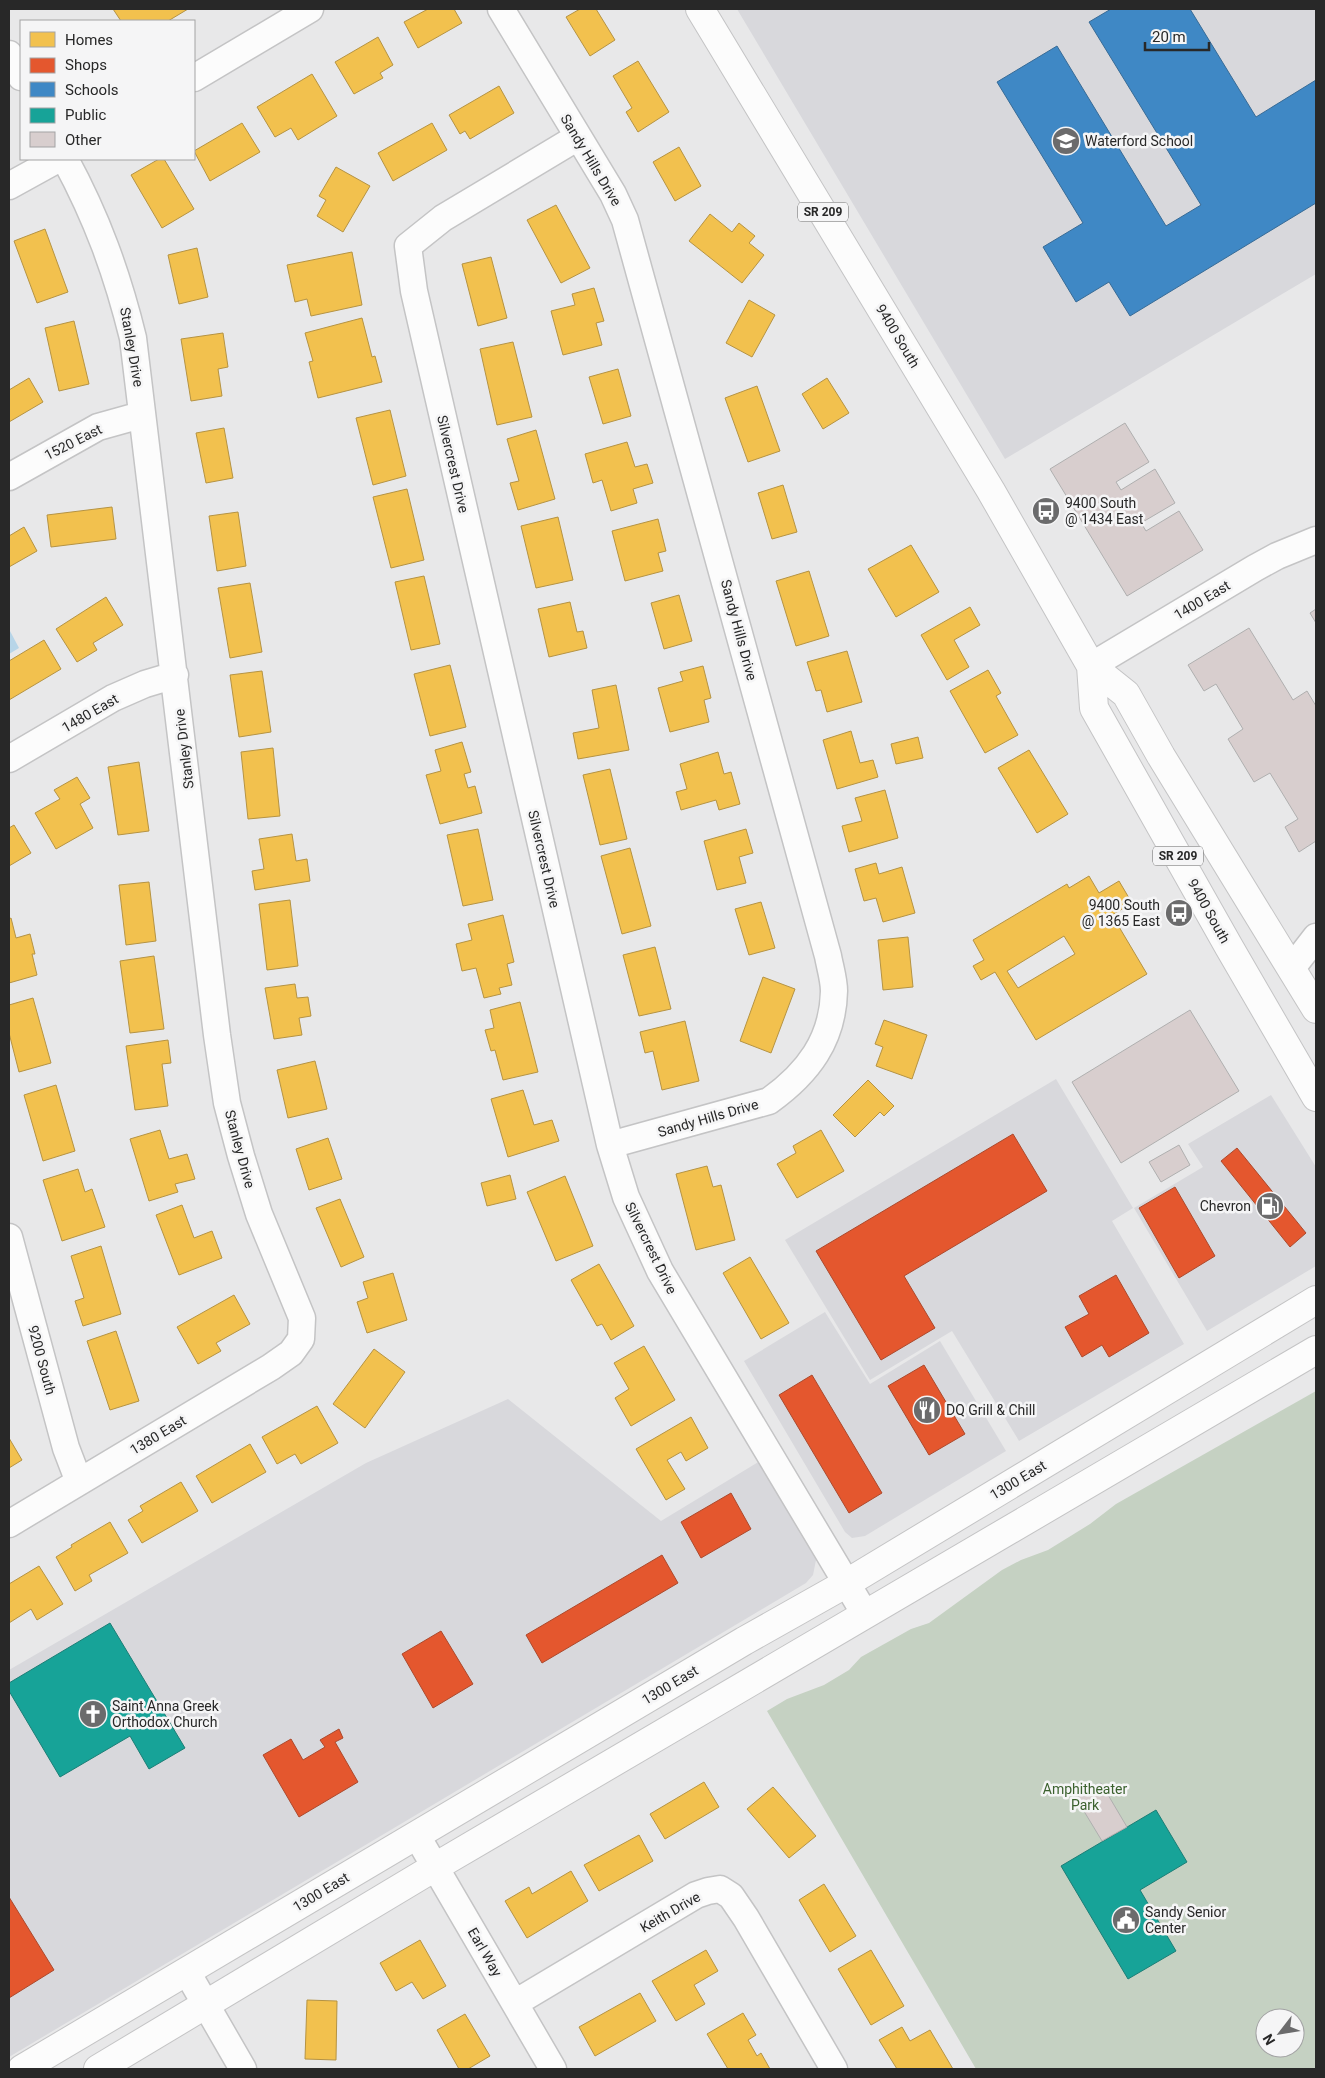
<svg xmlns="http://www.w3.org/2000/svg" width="1325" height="2078" font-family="Roboto,sans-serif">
<rect width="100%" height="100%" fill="#e8e8e9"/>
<!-- built -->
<path fill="#d8d8dc" d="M737 9H1316V274L1005 459Z
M1056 1079 1133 1208 1112 1221 1184 1344 1019 1441 952 1331 870 1380 785 1240Z
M1271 1095 1316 1167V1266L1207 1331 1134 1208 1203 1167 1188 1144Z
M825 1312 870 1384 940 1341 1006 1451 865 1536 852 1538 845 1532 744 1361Z
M508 1399 661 1521 760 1461 813 1551 816 1560 813 1575 806 1583 9 2057V1670L366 1463Z"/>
<!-- green -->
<path fill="#c5d1c2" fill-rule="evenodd" d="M1316 1391V2069H976L767 1711 787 1699 824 1685 849 1670 861 1657 911 1629 929 1623 1002 1570 1021 1560 1048 1550 1090 1524 1116 1504ZM1265 2018H1295V2048H1265Z"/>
<!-- water -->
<path fill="#b7d5e8" d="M10 631 19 648 9 654V632Z"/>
<!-- homes -->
<path fill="#f2c14e" stroke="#b59343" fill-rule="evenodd" d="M113 9H188L168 21H121Z
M428 9H454L462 23 418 48 404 22Z
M580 9H596L615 40 590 56 566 17Z
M378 37 393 65 380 73 383 78 354 94 335 62Z
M638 61 669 112 638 132 626 112 632 108 613 76Z
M312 74 337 116 298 140 291 128 275 137 257 107Z
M499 86 514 113 470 139 465 131 460 134 449 115Z
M242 123 260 152 210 181 194 151Z
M432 123 447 150 393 181 378 153Z
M679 147 701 186 675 201 653 162Z
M159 159H164L194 209 162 228 131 175Z
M336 167 370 186 343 232 317 216 326 200 319 196Z
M556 205 590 268 561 283 527 220Z
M710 214 732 232 739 223 755 236 749 243 764 255 742 283 689 241Z
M45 229 68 292 37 303 14 241Z
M197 248 208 297 179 304 168 255Z
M352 252 362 305 311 316 307 299 295 302 287 265Z
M491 257 507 318 478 326 462 264Z
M594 288 604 321 596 323 602 345 563 355 551 311 575 305 572 294Z
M749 300 775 315 752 357 726 343Z
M362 318 372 357 375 356 382 382 318 398 309 362 313 361 305 333Z
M74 321 89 384 59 391 45 328Z
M223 333 228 367 218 369 222 396 191 401 181 339Z
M513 342 532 417 497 425 480 349Z
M618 369 631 416 603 424 589 377Z
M29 378 43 402 9 422V390Z
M827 378 849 413 823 429 802 394Z
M757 386 780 451 748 462 725 398Z
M390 410 406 476 373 485 356 418Z
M224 428 233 478 206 483 196 433Z
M536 430 555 499 518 510 510 483 519 481 507 439Z
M627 442 635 467 647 464 653 483 633 489 637 503 611 511 602 480 593 483 585 454Z
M783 485 797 532 772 539 758 493Z
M407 489 424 560 391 568 373 497Z
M112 507 116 539 51 547 47 515Z
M238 512 246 566 217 571 209 516Z
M558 517 573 580 536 588 521 526Z
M658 519 666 551 658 553 663 571 625 581 612 531Z
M24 527 37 551 9 567V536Z
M911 545 939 592 896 617 868 569Z
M809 571 829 636 796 646 776 581Z
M424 576 440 644 411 650 395 582Z
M250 583 262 652 230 658 218 588Z
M679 595 692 641 664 649 651 603Z
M106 597 123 625 93 643 97 650 77 662 56 629Z
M570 602 577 632 583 631 587 648 549 657 538 609Z
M970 607 980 625 954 640 969 667 947 680 921 635Z
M44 640 61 669 9 700V661Z
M847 651 862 702 827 712 821 690 816 691 807 662Z
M450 665 466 727 430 736 414 674Z
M703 666 711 698 704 700 709 722 670 732 658 688 683 681 680 672Z
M988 670 1001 693 996 696 1018 735 985 753 950 691Z
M262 671 271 732 239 737 230 675Z
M616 685 629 750 578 759 573 733 599 728 592 690Z
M851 731 860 763 873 760 878 777 837 789 823 740Z
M918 737 923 758 896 764 891 744Z
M462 742 471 772 464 774 468 788 475 786 482 813 440 824 426 775 441 771 435 750Z
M273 748 280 816 248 819 241 752Z
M1029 750 1068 814 1037 833 998 768Z
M718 752 724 774 731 772 740 804 719 810 716 800 681 810 676 792 687 789 680 764Z
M139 762 149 831 118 835 108 767Z
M610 769 627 839 600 845 583 775Z
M77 777 90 798 80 804 93 828 56 849 35 813 60 799 54 790Z
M885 790 898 838 849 852 842 826 862 821 855 798Z
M14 825 31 853 9 866V828Z
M478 829 493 900 463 906 447 835Z
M746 829 753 853 739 857 746 883 717 890 704 841Z
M292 834 296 861 307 859 310 881 255 890 252 871 264 869 259 839Z
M630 848 651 926 622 934 601 856Z
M876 863 879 874 902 867 915 913 883 922 876 898 864 901 855 869Z
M1089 876 1099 893 1119 881 1132 903 1112 915 1147 974 1036 1040 995 972 981 980 973 966 984 960 973 940 1067 884 1069 888ZM1064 936 1075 954 1018 988 1007 971Z
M149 882 156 941 126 945 119 885Z
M290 900 298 966 267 970 259 904Z
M761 902 775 948 749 955 735 909Z
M503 915 514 962 507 964 512 985 499 988 501 994 484 998 476 968 462 971 456 944 472 940 468 924Z
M11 918 16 938 30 934 35 954H32L37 975 9 983V919Z
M908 937 913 987 883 990 878 940Z
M655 947 671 1009 639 1016 623 955Z
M154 956 164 1029 130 1033 120 961Z
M763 977 795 989 771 1053 740 1041Z
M295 984 297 998 308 997 311 1016 299 1018 302 1035 274 1039 265 988Z
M33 998 51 1063 19 1072 9 1033V1005Z
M520 1002 538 1072 503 1080 495 1050 491 1051 485 1030 494 1028 490 1010Z
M884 1020 927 1035 912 1079 876 1066 883 1047 875 1044Z
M685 1021 699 1081 662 1090 653 1051 645 1053 640 1032Z
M168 1040 171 1063 162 1064 168 1106 135 1110 126 1046Z
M315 1061 327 1109 288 1118 277 1070Z
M868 1080 894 1106 884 1116 880 1112 855 1137 833 1115Z
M56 1085 75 1151 43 1161 24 1095Z
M523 1090 534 1125 552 1120 559 1141 508 1157 491 1099Z
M160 1130 169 1159 187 1154 195 1179 175 1184 178 1192 149 1201 130 1139Z
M821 1130 844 1171 797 1198 777 1164 796 1153 793 1146Z
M328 1138 342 1179 309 1190 296 1149Z
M707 1166 713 1187 721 1185 735 1240 696 1250 676 1174Z
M78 1169 85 1192 92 1189 105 1227 62 1241 43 1180Z
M510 1175 516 1199 487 1206 481 1183Z
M565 1176 593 1246 556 1261 527 1192Z
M340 1199 364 1257 341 1267 316 1208Z
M182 1205 194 1238 212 1231 222 1258 179 1275 156 1215Z
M101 1246 121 1314 83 1326 75 1301 84 1298 71 1256Z
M750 1257 789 1323 761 1339 723 1273Z
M599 1264 634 1326 611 1340 602 1324 597 1326 571 1280Z
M393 1273 407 1320 367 1333 357 1302 368 1298 363 1282Z
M234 1295 250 1324 216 1343 221 1351 198 1364 177 1327Z
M116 1331 139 1401 110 1410 87 1341Z
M644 1346 675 1400 631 1426 615 1398 629 1389 614 1363Z
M374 1349 405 1372 365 1428 333 1404Z
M317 1406 338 1443 301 1464 295 1454 277 1464 262 1437Z
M691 1417 708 1448 686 1461 681 1452 667 1460 685 1489 666 1500 636 1449Z
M9 1438 22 1460 9 1468Z
M250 1444 266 1472 212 1503 196 1476Z
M181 1482 198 1511 142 1543 128 1520 143 1511 140 1506Z
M110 1522 128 1553 89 1575 92 1581 75 1591 56 1557 72 1547 71 1545Z
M39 1566 63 1604 37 1620 31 1609 9 1623V1584Z
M704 1782 719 1807 665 1839 650 1814Z
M773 1787 816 1836 789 1858 747 1809Z
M639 1835 653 1861 599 1891 584 1865Z
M571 1871 588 1901 527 1938 505 1901 529 1887 532 1894Z
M824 1884 856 1936 830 1952 799 1900Z
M420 1940 446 1986 423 1999 412 1982 396 1991 380 1963Z
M706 1950 718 1971 694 1985 705 2004 676 2021 652 1981Z
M871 1950 904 2006 871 2025 838 1969Z
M640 1993 656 2021 595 2056 579 2027Z
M307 2000 337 2001 336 2060 305 2059Z
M743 2013 756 2035 748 2040 757 2056 761 2053 770 2069H728L707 2034Z
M465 2014 490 2056 468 2069H459L437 2030Z
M902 2027 910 2041 930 2030 953 2069H897L879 2040Z"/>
<!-- shops -->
<path fill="#e4572e" stroke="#ac492c" d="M1013 1134 1047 1191 904 1276 935 1328 881 1360 816 1251Z
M1237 1148 1306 1233 1290 1247 1221 1161Z
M1175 1187 1215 1256 1179 1278 1139 1208Z
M1116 1275 1149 1333 1109 1357 1102 1345 1082 1357 1065 1327 1089 1314 1079 1296Z
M924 1365 965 1434 929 1455 888 1386Z
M812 1375 882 1493 849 1513 779 1395Z
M731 1493 751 1529 701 1558 681 1522Z
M662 1555 678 1583 542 1663 526 1635Z
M441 1631 473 1684 433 1708 402 1654Z
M339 1729 343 1738 335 1742 358 1782 299 1817 263 1755 291 1739 303 1760 325 1747 320 1740Z
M9 1897 54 1970 9 1998Z"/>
<!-- schools -->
<path fill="#3f88c5" stroke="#386b96" d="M1111 9H1190L1256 117 1316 80V203L1130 316 1109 282 1076 302 1043 247 1083 223 997 82 1057 46 1166 226 1201 205 1089 22Z"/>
<!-- public -->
<path fill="#17a398" stroke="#1c7e76" d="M110 1623 185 1748 149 1769 130 1736 60 1777 9 1691V1683Z
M1156 1810 1187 1862 1140 1890 1176 1951 1128 1979 1061 1866Z"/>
<!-- building -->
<path fill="#d8cece" stroke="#afafaf" d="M1125 423 1149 462 1116 482 1121 490 1155 469 1175 503 1141 523 1146 531 1179 511 1203 550 1127 596 1050 469Z
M1316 609V623L1310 613Z
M1249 628 1293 700 1307 691 1316 706V841L1299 852 1285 827 1298 819 1270 773 1254 782 1228 739 1243 729 1216 684 1204 691 1188 665Z
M1190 1010 1239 1091 1121 1163 1072 1082Z
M1179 1145 1190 1165 1161 1182 1149 1162Z
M1101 1783 1127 1827 1102 1841 1076 1798Z"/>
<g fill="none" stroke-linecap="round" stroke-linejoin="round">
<defs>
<path id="minor" d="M501 9 613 194 625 220 828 956C830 967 834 980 834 991 833 1040 808 1073 769 1101L610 1145
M9 54 21 77
M194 78 310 9
M578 137 443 218 408 246 414 291 610 1145 626 1197 660 1271 865 1614
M9 186 58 159
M9 477 98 427 141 415
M1091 666 1255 568 1277 556 1316 540
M9 759 113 698 145 684 175 675
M1292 968 1316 937
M9 1237 66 1448 79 1482
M9 1524 271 1367 291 1353 301 1339 302 1318 259 1214 241 1156 227 1103 217 1035 133 338C117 273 97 218 65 159
M417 1836 553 2069
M187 1972 243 2069
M515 2003 696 1895 708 1891 720 1889 731 1896 746 1918 834 2069"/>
<path id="major" d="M700 9 991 491 1091 666 1126 694 1161 756 1316 1009
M1091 666 1094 708 1229 947 1316 1097
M22 2069 744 1641 847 1583 1316 1300
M98 2069 435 1867 1316 1350"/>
</defs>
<!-- minor casing -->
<use href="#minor" stroke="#c4c4c5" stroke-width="29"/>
<!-- major casing -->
<use href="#major" stroke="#c4c4c5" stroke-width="30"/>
<!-- minor -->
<use href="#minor" stroke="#fcfcfc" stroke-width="26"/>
<!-- major -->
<use href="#major" stroke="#fcfcfc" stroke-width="28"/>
</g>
<!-- icons -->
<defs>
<symbol id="school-disc" viewBox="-11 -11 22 22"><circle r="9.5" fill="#6b6b6c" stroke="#f5f5f6"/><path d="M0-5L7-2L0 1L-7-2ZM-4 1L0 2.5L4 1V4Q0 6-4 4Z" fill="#fff"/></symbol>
<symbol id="bus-disc" viewBox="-11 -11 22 22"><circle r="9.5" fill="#6b6b6c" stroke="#f5f5f6"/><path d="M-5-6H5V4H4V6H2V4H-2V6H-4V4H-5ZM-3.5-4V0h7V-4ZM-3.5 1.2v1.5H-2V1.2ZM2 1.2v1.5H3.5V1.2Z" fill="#fff"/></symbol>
<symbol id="fuel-disc" viewBox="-11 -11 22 22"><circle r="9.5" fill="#6b6b6c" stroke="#f5f5f6"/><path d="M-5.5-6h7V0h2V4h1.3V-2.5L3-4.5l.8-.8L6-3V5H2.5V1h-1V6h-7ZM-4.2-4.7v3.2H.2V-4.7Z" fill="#fff"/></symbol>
<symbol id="restaurant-disc" viewBox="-11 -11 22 22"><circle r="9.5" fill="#6b6b6c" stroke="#f5f5f6"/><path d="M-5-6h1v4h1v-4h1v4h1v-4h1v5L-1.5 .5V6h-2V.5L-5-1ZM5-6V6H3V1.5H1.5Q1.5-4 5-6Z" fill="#fff"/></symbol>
<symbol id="church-disc" viewBox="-11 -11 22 22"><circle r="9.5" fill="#6b6b6c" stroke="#f5f5f6"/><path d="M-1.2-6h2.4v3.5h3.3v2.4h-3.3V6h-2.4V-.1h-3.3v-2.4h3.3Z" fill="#fff"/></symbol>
<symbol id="civic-disc" viewBox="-11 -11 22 22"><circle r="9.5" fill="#6b6b6c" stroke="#f5f5f6"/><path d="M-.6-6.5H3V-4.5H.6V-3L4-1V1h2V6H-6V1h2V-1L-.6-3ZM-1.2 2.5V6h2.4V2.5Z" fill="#fff"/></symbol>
</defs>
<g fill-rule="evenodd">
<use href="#school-disc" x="1050" y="125" width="32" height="32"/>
<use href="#bus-disc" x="1030" y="495" width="32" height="32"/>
<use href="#bus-disc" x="1163" y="897" width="32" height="32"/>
<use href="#fuel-disc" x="1254" y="1190" width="32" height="32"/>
<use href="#restaurant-disc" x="911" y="1394" width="32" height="32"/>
<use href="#church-disc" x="77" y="1698" width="32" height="32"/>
<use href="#civic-disc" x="1110" y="1904" width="32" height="32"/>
</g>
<g text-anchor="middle" stroke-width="5" stroke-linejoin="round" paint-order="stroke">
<!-- shield labels -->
<g fill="#f5f5f6" stroke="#666" stroke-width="1">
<rect x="798" y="202.5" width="50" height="19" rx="4"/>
<rect x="1153" y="846.5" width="50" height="19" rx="4"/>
</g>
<g font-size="12" font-weight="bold" fill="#282828">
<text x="823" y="216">SR 209</text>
<text x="1178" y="860">SR 209</text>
</g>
<!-- poi labels -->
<g font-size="14" fill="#282828" stroke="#f5f5f6" text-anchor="start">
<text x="1085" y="146">Waterford School</text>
<text x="1065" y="508">9400 South<tspan x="1065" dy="16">@ 1434 East</tspan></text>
<text x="1160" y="910" text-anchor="end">9400 South<tspan x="1160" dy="16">@ 1365 East</tspan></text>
<text x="1251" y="1211" text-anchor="end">Chevron</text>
<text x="946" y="1415">DQ Grill &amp; Chill</text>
<text x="112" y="1711">Saint Anna Greek<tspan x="112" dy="16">Orthodox Church</tspan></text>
<text x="1145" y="1917">Sandy Senior<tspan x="1145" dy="16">Center</tspan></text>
</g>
<!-- street labels -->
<g font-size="14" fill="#282828" stroke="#f5f5f6">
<text transform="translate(591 160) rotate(59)" y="5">Sandy Hills Drive</text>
<text transform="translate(898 336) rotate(59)" y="5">9400 South</text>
<text transform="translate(132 347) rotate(80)" y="5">Stanley Drive</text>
<text transform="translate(73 442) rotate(-27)" y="5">1520 East</text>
<text transform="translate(453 464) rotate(77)" y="5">Silvercrest Drive</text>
<text transform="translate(1202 600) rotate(-31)" y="5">1400 East</text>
<text transform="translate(739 630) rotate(75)" y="5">Sandy Hills Drive</text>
<text transform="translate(90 713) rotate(-30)" y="5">1480 East</text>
<text transform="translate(184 749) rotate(-97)" y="5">Stanley Drive</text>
<text transform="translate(544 859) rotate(77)" y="5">Silvercrest Drive</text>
<text transform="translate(1209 911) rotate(61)" y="5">9400 South</text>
<text transform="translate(708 1118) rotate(-16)" y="5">Sandy Hills Drive</text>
<text transform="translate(240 1149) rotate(75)" y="5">Stanley Drive</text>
<text transform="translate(651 1248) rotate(64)" y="5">Silvercrest Drive</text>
<text transform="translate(42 1360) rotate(75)" y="5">9200 South</text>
<text transform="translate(158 1435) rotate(-31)" y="5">1380 East</text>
<text transform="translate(1018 1480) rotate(-31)" y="5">1300 East</text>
<text transform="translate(670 1685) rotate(-31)" y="5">1300 East</text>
<text transform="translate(321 1892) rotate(-31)" y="5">1300 East</text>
<text transform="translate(670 1912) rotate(-30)" y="5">Keith Drive</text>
<text transform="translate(485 1952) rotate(60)" y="5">Earl Way</text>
</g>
<!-- park labels -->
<g font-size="14" fill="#3b612e" stroke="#f5f5f6">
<text x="1085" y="1794">Amphitheater<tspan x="1085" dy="16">Park</tspan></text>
</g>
</g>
<!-- border -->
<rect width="1325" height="2078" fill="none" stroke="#282828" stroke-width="20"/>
<!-- legend -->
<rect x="20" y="20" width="175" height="140" fill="#f5f5f6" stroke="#a3a3a4"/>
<rect x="30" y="32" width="25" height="15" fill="#f2c14e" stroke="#a3a3a4"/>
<text x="65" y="45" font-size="15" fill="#282828">Homes</text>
<rect x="30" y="58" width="25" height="15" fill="#e4572e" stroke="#a3a3a4"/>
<text x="65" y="70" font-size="15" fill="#282828">Shops</text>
<rect x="30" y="82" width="25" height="15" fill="#3f88c5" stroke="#a3a3a4"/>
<text x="65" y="95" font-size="15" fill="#282828">Schools</text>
<rect x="30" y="108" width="25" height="15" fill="#17a398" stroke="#a3a3a4"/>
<text x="65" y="120" font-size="15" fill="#282828">Public</text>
<rect x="30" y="132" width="25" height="15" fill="#d8cece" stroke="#a3a3a4"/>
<text x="65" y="145" font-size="15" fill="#282828">Other</text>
<!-- north arrow -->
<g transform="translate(1280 2033) rotate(239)"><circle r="24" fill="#f5f5f6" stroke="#a3a3a4"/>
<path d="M0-4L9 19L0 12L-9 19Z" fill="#6b6b6c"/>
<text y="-8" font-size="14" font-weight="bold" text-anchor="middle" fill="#282828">N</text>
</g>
<!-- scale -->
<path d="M1145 42v8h64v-8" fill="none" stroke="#282828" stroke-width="2.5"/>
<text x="1152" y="42" font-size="15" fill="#282828" stroke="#f5f5f6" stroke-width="4" paint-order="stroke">20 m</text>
</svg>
